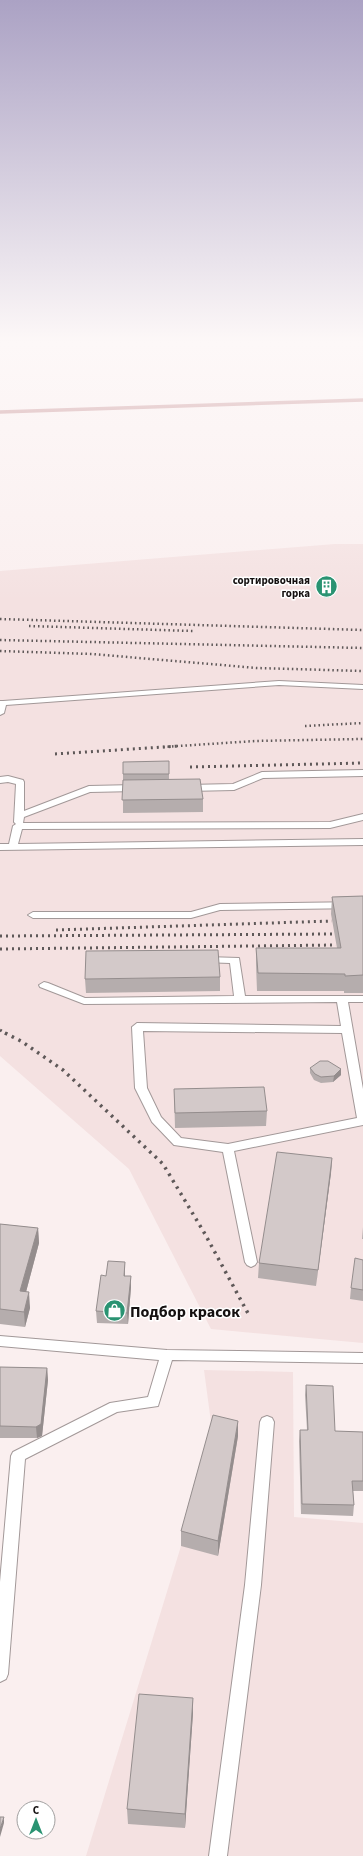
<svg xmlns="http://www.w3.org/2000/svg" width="363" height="1856" font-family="'Source Sans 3',sans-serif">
<rect width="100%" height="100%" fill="#faefef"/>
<!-- built -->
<path fill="#f4e1e1" d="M335 544H363V1343L211 1329 129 1169 0 1056V571Z
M204 1370 293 1372 294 1517 363 1523V1856H86L181 1546 212 1430Z"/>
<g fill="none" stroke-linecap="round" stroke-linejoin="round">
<!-- stream -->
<path stroke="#ae6468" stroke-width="3.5" d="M0 412 363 400"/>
<defs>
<path id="service" d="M279 681 363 685V689L279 685 6 705 4 713 0 715V701H3Z
M363 770V776L263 778 234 790 188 791 184 788 188 785 233 784 262 772Z
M8 776 23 780 24 782V811L89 786 136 785 140 788 136 791 90 792 24 817 23 823 330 822 363 814V820L330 828 22 829 18 844 363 839V845L0 850V844H9L13 826 16 824 14 822 16 784 8 782 0 783V777Z
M363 902V908L220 910 191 918H33L28 915 33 912H191L220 904Z
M206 957 239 958 245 996H363V1002H348L363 1089V1125L234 1151 257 1262 255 1265 251 1267 247 1265 245 1262 223 1152 174 1145 152 1122 135 1088 132 1027 137 1023 341 1026 337 1002 84 1004 40 987 39 985 44 982 48 983 85 998 234 996 230 963 202 962 201 960 202 958ZM143 1031 342 1033 357 1118 228 1144 181 1138 161 1117 147 1088Z
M0 1336 167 1350 363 1353V1363L172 1360 158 1406 117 1412 25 1459 8 1674 6 1679 0 1682V1582L11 1456 13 1452 110 1403 148 1397 159 1360 0 1346Z
M267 1416 272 1418 274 1422 261 1585 227 1856H209L245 1585 260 1422 262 1418Z"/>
</defs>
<!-- service casing -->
<use href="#service" stroke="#a29898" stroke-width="2"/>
<!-- service -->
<use href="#service" fill="#fff" fill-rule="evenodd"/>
<!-- rail-far2 -->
<path stroke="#5e5858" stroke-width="2.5" stroke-dasharray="1.5 3" stroke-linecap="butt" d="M0 619 363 630
M29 626 193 631
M0 640 363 648
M0 651 92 654 257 668 363 671
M305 726 363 723
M163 747 255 741 363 739"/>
<!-- rail-far1 -->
<path stroke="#5e5858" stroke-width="3" stroke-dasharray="2 4" stroke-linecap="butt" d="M55 754 179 746
M190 767 363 763
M56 930 332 921
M0 936 334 934
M0 949 336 945
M0 1030 7 1034"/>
<!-- rail -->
<path stroke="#5e5858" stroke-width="3.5" stroke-dasharray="2.5 5" stroke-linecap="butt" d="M5 1033 21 1041 63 1070 163 1164 205 1234 250 1317"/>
</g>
<!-- wall -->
<path fill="#b5adad" d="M123 762 169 774V779L203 799V812L123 813Z
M363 896V993H344V991H257L256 965V948H337L331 914 332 897Z
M220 977V991L86 993 85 979Z
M310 1068 341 1069V1075L333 1082 321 1083 314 1080 310 1073Z
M174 1089 267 1111 266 1126 175 1128Z
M332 1158 331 1173 316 1286 258 1278 259 1263Z
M0 1224 38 1228 39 1243 26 1292 30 1308 25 1327 0 1324Z
M363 1227V1239H362Z
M363 1260V1301L350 1299 351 1288Z
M125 1262V1276H131V1287L128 1324 97 1323 96 1311 106 1276Z
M0 1367 47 1368 48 1380 42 1436 37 1438H0Z
M306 1385 335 1431 363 1432V1491H353L354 1505 353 1516 301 1514 299 1441 300 1430H307L305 1395Z
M238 1421V1436L218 1556 181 1546V1531Z
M193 1698V1713L185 1828 128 1824 127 1809Z"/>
<!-- shaded-wall -->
<path fill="#948d8d" d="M341 1069V1075L333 1082 334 1076Z
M332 1158 331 1173 316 1286Z
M38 1228 39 1243 22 1307 20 1291Z
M125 1262V1273L124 1287V1276Z
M131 1276V1287L128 1324 127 1313Z
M29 1292 30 1308 25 1327 24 1312Z
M47 1368 48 1380 42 1436 37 1438 36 1427Z
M238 1421V1436L218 1556V1541Z
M193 1698V1713L185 1828V1814Z
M4 1817V1823L0 1837V1829Z"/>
<!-- building -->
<path fill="#d3c9c9" stroke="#948d8d" d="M169 761V774H123V762Z
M200 779 203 799 122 800 123 780Z
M363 896V975L345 976V974L258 973 256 948H341L332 897Z
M218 950 220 977 85 979 86 951Z
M320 1061H328L341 1069 334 1076 321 1077 315 1074 310 1068Z
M264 1087 267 1111 175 1113 174 1089Z
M277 1152 332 1158 318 1270 259 1263Z
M0 1224 38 1228 20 1291 29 1292 24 1312 0 1309Z
M355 1258 363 1260V1290L351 1288Z
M108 1261 125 1262 124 1276H131L127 1313 96 1311 101 1275 106 1276Z
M0 1367 47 1368 41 1424 36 1427 0 1426Z
M306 1385 333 1386 335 1431 363 1432V1481H352L354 1505 302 1504 300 1430H308Z
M213 1415 238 1421 218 1541 181 1531Z
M139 1694 193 1698 185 1814 127 1809Z
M0 1817H4L0 1829Z"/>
<!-- sky -->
<linearGradient id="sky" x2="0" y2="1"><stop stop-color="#aba2c4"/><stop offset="0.57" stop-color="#fdf8f8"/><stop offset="1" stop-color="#fdf8f8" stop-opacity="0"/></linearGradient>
<rect width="363" height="601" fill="url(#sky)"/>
<!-- icons -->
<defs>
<symbol id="building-disc" viewBox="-11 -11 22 22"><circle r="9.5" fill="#2a9372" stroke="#fff"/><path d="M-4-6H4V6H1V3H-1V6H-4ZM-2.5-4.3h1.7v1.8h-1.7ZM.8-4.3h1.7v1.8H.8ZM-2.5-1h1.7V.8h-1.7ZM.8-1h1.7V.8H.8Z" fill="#fff"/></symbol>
<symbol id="shop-disc" viewBox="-11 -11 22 22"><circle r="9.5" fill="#2a9372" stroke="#fff"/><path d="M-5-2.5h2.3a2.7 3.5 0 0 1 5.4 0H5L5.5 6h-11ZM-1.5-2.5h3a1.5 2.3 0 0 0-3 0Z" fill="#fff"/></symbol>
</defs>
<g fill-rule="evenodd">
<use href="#building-disc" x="314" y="574" width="25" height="25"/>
<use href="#shop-disc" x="102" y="1298" width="25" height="25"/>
</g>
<g text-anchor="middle" stroke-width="3" stroke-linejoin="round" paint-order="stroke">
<!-- far-poi labels -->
<g font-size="11" font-weight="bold" fill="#151111" stroke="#fff" text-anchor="end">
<text x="310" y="584">сортировочная<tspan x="310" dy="13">горка</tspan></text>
</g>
<!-- near-poi labels -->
<g font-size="16" font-weight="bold" fill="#151111" stroke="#fff" text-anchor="start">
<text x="130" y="1317">Подбор красок</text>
</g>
</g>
<!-- north arrow -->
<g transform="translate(36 1820)"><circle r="19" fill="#ffffff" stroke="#a1a0a0"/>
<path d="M0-3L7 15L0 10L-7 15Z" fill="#2a9372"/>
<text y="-6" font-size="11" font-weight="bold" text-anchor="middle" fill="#151111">С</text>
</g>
</svg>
